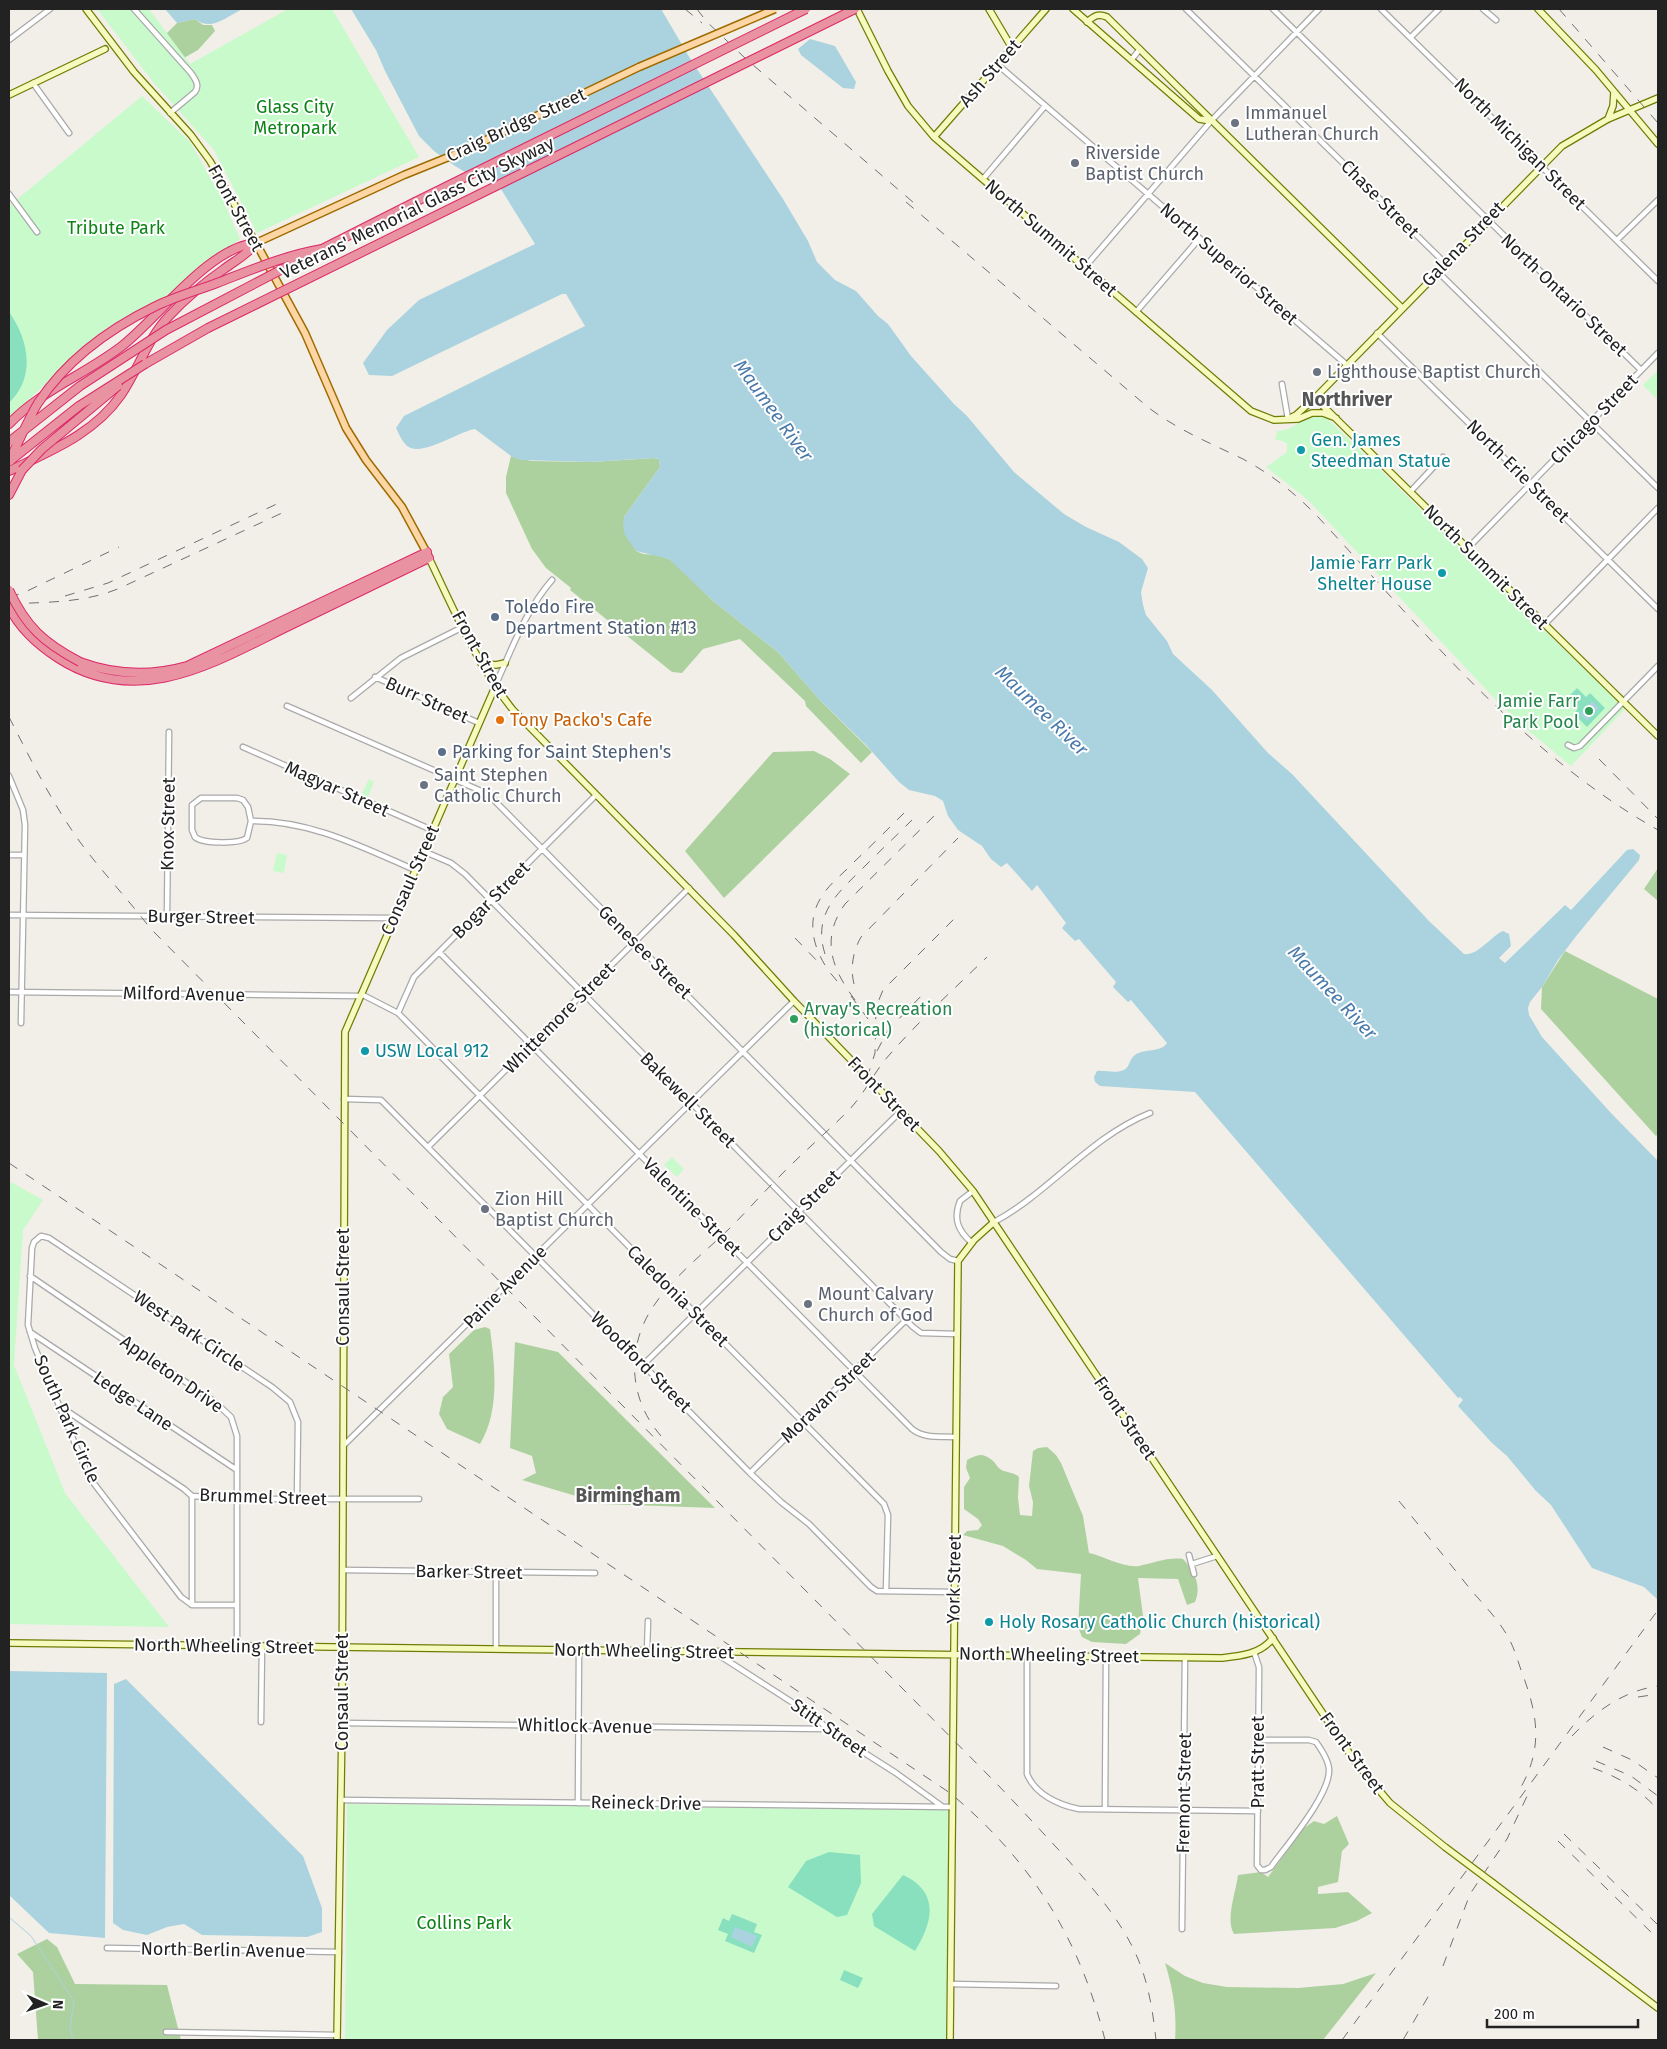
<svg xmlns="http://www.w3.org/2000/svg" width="1667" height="2049" font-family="'Fira Sans',sans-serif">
<rect width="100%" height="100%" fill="#f2efe9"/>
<!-- forest -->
<path fill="#add19e" d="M195 19 203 25H212L215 31 198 50 182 59 164 36 177 23Z
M511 456 531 461 592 462 654 458 659 459 660 467 624 517 636 551 643 554 657 555 669 559 677 565 713 601 778 652 819 699 872 752 861 763 806 706 805 701 740 639 703 649 682 673 672 672 570 590 571 588 546 568 532 549 506 493V477Z
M814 751 830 759 850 774 724 898 685 851 773 752Z
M1658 868V901L1644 889Z
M1565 951 1658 999V1134L1656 1136 1541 1009 1542 987Z
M485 1327 490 1329C495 1366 500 1411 480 1444L447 1429 439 1414 443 1397 453 1387 449 1354 474 1330Z
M515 1342 558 1352 715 1508 603 1504 522 1480 536 1473 532 1456 510 1448Z
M1047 1447 1056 1455 1061 1463 1083 1516 1089 1553C1104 1556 1123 1568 1139 1566 1154 1563 1167 1557 1183 1559 1194 1570 1202 1586 1195 1602L1187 1605 1178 1579 1138 1578 1143 1616 1140 1634 1126 1644 1092 1642 1082 1637 1078 1627 1081 1574 1037 1569 1026 1560 1003 1546 963 1535 967 1531 978 1530 982 1525 978 1519 964 1509V1487L970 1478 966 1468 967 1460C977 1455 982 1452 992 1460 995 1462 997 1467 1000 1469 1006 1473 1014 1472 1019 1477L1018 1498 1020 1515 1032 1516 1033 1502 1029 1486 1033 1451 1038 1448Z
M1337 1816 1349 1844 1342 1851 1338 1882 1318 1887V1894L1348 1892 1372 1913 1357 1921 1335 1928 1234 1934C1225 1920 1236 1892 1238 1875L1261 1872 1268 1877 1304 1828 1314 1821 1324 1824Z
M47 1939 57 1947 75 1984 167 1985 181 2040H38L33 1972 17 1954Z
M1165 1963 1185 1976 1203 1983 1227 1987 1298 1988 1343 1984 1376 1973 1323 2040H1175C1177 2013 1173 1989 1165 1963Z"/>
<!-- park -->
<path fill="#c8facc" d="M97 9H149L190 64 288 9H332L419 157 257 233 214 150 154 83Z
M142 96 190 142 222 198 240 239 186 280 164 300 97 336 9 418V206Z
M1658 370V400L1643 385Z
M1316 415 1328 419 1625 709 1571 766 1524 727 1495 699 1308 500 1266 467 1287 452V444L1283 441 1275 440 1277 431C1295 431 1298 418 1316 415Z
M369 779 374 782 367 799 361 796Z
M277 853 287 855 284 873 273 871Z
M672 1157 684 1169 677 1177 664 1165Z
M9 1181 43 1200 23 1230 14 1365 65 1493 169 1627 9 1624Z
M347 1804 948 1810 946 2040H345Z"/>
<!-- pitch -->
<path fill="#88e0be" d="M9 312C29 340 36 377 9 403Z
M1577 688 1586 697 1590 693 1605 708 1587 727 1574 714 1578 708 1567 698Z
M829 1852 860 1855 861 1883 847 1915 837 1917 788 1887 806 1861Z
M903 1875C940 1892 933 1922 915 1951L874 1926 872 1914Z
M732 1914 757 1924 754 1932 762 1935 754 1953 725 1941 728 1934 718 1930 723 1918 729 1921Z
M844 1970 863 1978 858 1988 840 1980Z"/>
<!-- water -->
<path fill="#aad3df" d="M165 9H243C225 17 212 32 195 19L177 23Z
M351 9H661L691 60 783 199 808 241 817 262 835 280 856 291 878 316 888 324 911 356 954 404 967 416 1014 472 1064 514 1086 527 1119 542 1142 559 1148 568 1141 592 1143 605 1146 615 1167 641 1173 654 1212 690 1268 753 1292 774 1429 921 1464 954C1478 956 1491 936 1503 931L1509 934 1511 946 1499 958 1505 963 1565 905 1571 910 1627 850 1633 849 1640 855 1639 860 1577 935 1558 960 1542 987 1530 1002 1528 1008 1529 1015 1542 1037 1611 1113 1658 1161V1600L1644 1587 1592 1568 1551 1505 1536 1491 1507 1456 1492 1443 1458 1406 1463 1400 1460 1397 1458 1398 1195 1092 1100 1086 1095 1082 1094 1077 1097 1071C1107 1070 1114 1074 1124 1070 1130 1067 1129 1059 1135 1055 1144 1048 1161 1053 1167 1043L1131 1000 1128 1002 1113 987 1116 982 1079 939 1075 941 1062 928 1066 923 1037 885 1032 891 1007 863 1001 867 991 859 982 846 958 830 948 816 943 801 935 796 909 790 899 782 866 745 819 699 778 652 713 601 669 559 636 551 625 535 623 527 624 517 660 467 659 459 654 458 592 462 520 460 511 456 475 429C459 431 420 459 406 445 402 441 399 434 396 428L404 416 585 326 566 294H562L392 376 369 375 363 363 387 330 419 300 535 244 496 181 492 179 483 184 478 174 470 175 455 166 434 151 419 136 385 71 376 50Z
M810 39 835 46 856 82 854 89 843 88 801 55 798 49Z
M1592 701 1599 708 1587 721 1580 714Z
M9 1671 107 1673 105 1938 49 1933 9 1895Z
M126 1679 303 1856 322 1908V1932L307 1937 202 1935 184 1924 167 1927 147 1935 123 1930 113 1923 114 1684Z
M735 1927 757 1936 752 1947 731 1937Z"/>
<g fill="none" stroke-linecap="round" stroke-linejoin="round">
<!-- stream -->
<path stroke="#aad3df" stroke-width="1" d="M9 1917 31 1936 74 2001 70 2027 73 2040"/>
<defs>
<path id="street" d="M134 9 191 73C195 79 200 85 195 92L170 113
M1186 9 1445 263
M1273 9 1641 370
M1381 9 1658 281
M1483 9 1496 20
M1411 37 1439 9
M9 40 50 9
M1132 59 1140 49
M998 65 1347 365
M33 83 69 133
M983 179 1045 106
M9 194 37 232
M1617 240 1658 200
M1085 267 1211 121 1319 9
M1437 271 1658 488
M1136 312 1199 239
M1377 333 1658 609
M1282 384 1288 419
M1410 492 1443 457
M1467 549 1658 353
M1544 625 1658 508
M375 677 479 723
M495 686C512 649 525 611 552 580
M351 698 401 658 463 627
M287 706 488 794 941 1252 950 1259 958 1261
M1568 745 1574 748 1580 746 1658 666
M243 747 432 830
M9 776 23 810 25 825 21 1023
M201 798H237L243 800 248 807 251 821 247 838C239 844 203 844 195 837L192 830V805Z
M251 821C310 820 362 847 415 870
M423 851 451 863 465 874 913 1327 921 1333 957 1334
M9 855H24
M9 915 394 918
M167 916 169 732
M439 952 912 1429C924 1439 941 1436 956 1437
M9 992 360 996
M361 994 398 1013 884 1504 888 1515 886 1591
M398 1013 414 977 596 795
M344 1099 381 1100 385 1104 750 1473 781 1502 809 1524 871 1587 877 1591 954 1592
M428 1147 689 888
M994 1222C1050 1192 1090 1137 1150 1113
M972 1243C958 1231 953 1219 960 1201L973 1191
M30 1276 215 1402 231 1417 237 1436V1646
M30 1332 237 1470
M644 1364 901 1111
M61 1407 184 1489 192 1496 237 1499H419
M343 1446 794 1001
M750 1473 906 1320
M1189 1555 1194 1574
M1192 1564 1217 1556
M343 1570 595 1573
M192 1605V1496
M236 1605H192L181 1597 89 1477 35 1348 28 1325 32 1248 34 1242 41 1236 49 1238 272 1387 290 1402 298 1422 297 1498
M496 1649V1572
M647 1651 648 1621
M714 1652 818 1719 827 1729 896 1773 943 1807
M1254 1652 1259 1667V1676C1258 1739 1258 1802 1257 1865L1261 1870H1265L1271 1867C1286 1846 1330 1795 1329 1770 1329 1762 1321 1749 1316 1742L1309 1740H1258
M1027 1655V1774C1035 1794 1058 1805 1079 1809L1258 1811
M261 1722 262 1646
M342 1723 827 1729
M341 1800 952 1807
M578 1803 579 1650
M1105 1809 1106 1656
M1182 1929 1185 1657
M107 1948 339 1952
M950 1984 1056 1986
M166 2032 337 2035"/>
<path id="secondary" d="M86 9 134 72 191 135 210 161 256 243
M857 9 888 71 908 106 934 137 1251 411 1274 420 1298 419 1312 413H1323L1336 418
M989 9 1012 48
M1073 9 1199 119 1211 121
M1538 9 1596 70 1658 144
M1087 22C1094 16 1098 13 1107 17L1402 308
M9 95 105 49
M1608 119 1613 106 1614 92
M934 137 1046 9
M1315 398 1658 736
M1288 419 1296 415 1315 398 1562 146 1608 119 1658 98
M429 558C454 610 477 665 513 710L734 935 794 1001 939 1151 973 1191 1356 1763 1390 1803 1445 1847
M481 663 496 665 505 663
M9 1643 1222 1658C1241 1656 1261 1654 1273 1638
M1493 1883 1658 2008
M337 2040 342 1723 345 1032 495 687
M950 2040 958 1261 974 1240 994 1222"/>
<path id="primary" d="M428 555 402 507 366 460 346 428 305 333 256 243 404 175 461 152 639 67"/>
<path id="highway" d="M322 249 415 202
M145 364 208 328
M9 424C40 391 86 374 122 346 159 317 209 247 256 243
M9 471C50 451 94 434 121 395 138 370 148 338 169 316 185 299 204 283 224 269 236 260 247 255 256 243
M9 495 22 470
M9 607C20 629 38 645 58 658 140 711 218 660 293 624 338 602 384 580 429 558
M80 662C115 675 151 676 187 666L427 552"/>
</defs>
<!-- street casing -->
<use href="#street" stroke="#a9a9a9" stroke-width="7"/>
<!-- secondary casing -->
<use href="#secondary" stroke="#707d05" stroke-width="8"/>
<!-- primary casing -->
<use href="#primary" stroke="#a06b00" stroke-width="9"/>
<!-- highway casing -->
<use href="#highway" stroke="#dc2a67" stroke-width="10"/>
<!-- street -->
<use href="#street" stroke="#fff" stroke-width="4.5"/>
<!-- secondary -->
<use href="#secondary" stroke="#f7fabf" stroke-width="5.5"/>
<!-- primary -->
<use href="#primary" stroke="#fcd6a4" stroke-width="6"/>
<!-- highway -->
<use href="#highway" stroke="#e892a2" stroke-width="8"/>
<!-- rail -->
<path stroke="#707070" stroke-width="1" stroke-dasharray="10 10" stroke-linecap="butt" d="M685 9 702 23
M697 9 706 21 746 59 914 203
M1559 9 1658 123
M906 202 1149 408C1178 430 1210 443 1243 459 1271 474 1296 494 1318 517 1423 630 1522 753 1658 830
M65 596 108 583 281 502
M9 597 23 593 119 547
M9 604C47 602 85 603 120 588L282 513
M9 717C31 760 52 803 80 842 102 872 128 899 150 928L996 1783C1020 1808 1044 1834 1068 1860 1095 1891 1122 1921 1138 1959 1149 1985 1153 2013 1156 2040
M1599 759 1658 819
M795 938 821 965
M825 954C812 913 839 892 865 866 881 850 897 835 912 820
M837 981C816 958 803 924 822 896 830 883 844 873 854 862 871 846 888 829 904 813
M854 984C850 968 853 951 861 937L958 838
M851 996 868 1019
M855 1000C832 969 820 939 845 904L938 812
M877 1051 888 1030 927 990
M867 1078 875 1053 876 1007 883 990 959 914
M9 1163 950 1793C1031 1860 1080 1939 1105 2040
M661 1436C633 1404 627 1361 644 1323 660 1287 702 1255 730 1228 746 1212 761 1195 777 1179 800 1155 825 1134 848 1111 865 1094 874 1071 891 1053 921 1019 955 988 987 957
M1399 1501C1423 1530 1447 1560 1471 1590 1483 1604 1497 1618 1507 1635 1513 1645 1517 1658 1521 1670 1537 1712 1544 1746 1521 1787
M1638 1697 1658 1694
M1572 1736C1596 1711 1623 1691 1658 1686
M1603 1747 1632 1760 1658 1778
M1596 1761 1631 1776 1658 1796
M1593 1768C1618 1777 1640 1789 1658 1810
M1564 1834 1658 1925
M1558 1841 1658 1939
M1443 1966 1470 1894 1507 1839 1528 1794
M1342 2040 1658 1610
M1403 2040 1432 1990"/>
<defs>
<path id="secondary-bridge" d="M1445 1847 1493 1883"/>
<path id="primary-bridge" d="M639 67 775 9"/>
<path id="highway-bridge" d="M415 202 806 9
M208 328 855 9
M9 442 80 386 166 330 315 252
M11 460 79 406 145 364
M9 461C19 442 27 421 38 403 66 361 109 329 154 307 174 297 196 291 217 283 251 270 286 255 322 249
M22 470 42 449 118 386
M9 590C26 627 44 643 80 662"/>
</defs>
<!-- secondary-bridge casing -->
<use href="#secondary-bridge" stroke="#707d05" stroke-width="8" stroke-linecap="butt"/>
<!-- primary-bridge casing -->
<use href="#primary-bridge" stroke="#a06b00" stroke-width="9" stroke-linecap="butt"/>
<!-- highway-bridge casing -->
<use href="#highway-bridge" stroke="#dc2a67" stroke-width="10" stroke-linecap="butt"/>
<!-- secondary-bridge -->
<use href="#secondary-bridge" stroke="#f7fabf" stroke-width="5.5"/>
<!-- primary-bridge -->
<use href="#primary-bridge" stroke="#fcd6a4" stroke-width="6"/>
<!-- highway-bridge -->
<use href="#highway-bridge" stroke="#e892a2" stroke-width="8"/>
</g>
<!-- markers -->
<g fill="#6b7280" stroke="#fff" stroke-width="2">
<circle cx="1235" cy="123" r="5"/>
<circle cx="1075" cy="163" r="5"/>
<circle cx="1317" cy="372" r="5"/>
<circle cx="424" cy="785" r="5"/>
<circle cx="485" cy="1209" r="5"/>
<circle cx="808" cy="1304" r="5"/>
</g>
<g fill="#0f9aa8" stroke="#fff" stroke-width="2">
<circle cx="1301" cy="450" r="5"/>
<circle cx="1442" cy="573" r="5"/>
<circle cx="365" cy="1051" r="5"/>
<circle cx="989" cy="1622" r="5"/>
</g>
<g fill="#5c6f8a" stroke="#fff" stroke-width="2">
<circle cx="495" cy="617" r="5"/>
<circle cx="442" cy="752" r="5"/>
</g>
<g fill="#2e9e5b" stroke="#fff" stroke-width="2">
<circle cx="1589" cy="711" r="5"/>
<circle cx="794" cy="1019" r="5"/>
</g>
<circle fill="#e8710a" stroke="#fff" stroke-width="2" cx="500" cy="720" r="5"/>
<g text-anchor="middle" stroke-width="4" stroke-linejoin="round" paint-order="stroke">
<!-- street labels -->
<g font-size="18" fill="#222" stroke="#fff">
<text transform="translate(990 73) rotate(-49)" y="6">Ash Street</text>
<text transform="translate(516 125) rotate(-25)" y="6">Craig Bridge Street</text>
<text transform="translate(1520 144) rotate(45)" y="6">North Michigan Street</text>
<text transform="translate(1380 199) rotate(45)" y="6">Chase Street</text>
<text transform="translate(236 208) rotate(61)" y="6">Front Street</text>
<text transform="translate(417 208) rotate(-26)" y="6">Veterans' Memorial Glass City Skyway</text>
<text transform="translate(1051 238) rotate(41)" y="6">North Summit Street</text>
<text transform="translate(1463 244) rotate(-46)" y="6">Galena Street</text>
<text transform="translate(1229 264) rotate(41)" y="6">North Superior Street</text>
<text transform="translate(1564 295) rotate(44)" y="6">North Ontario Street</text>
<text transform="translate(1594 419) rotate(-46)" y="6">Chicago Street</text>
<text transform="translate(1518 471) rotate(45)" y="6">North Erie Street</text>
<text transform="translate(1486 567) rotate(45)" y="6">North Summit Street</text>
<text transform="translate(480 654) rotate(61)" y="6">Front Street</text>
<text transform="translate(427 700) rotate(24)" y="6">Burr Street</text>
<text transform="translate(337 789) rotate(24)" y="6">Magyar Street</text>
<text transform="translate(168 824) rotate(-89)" y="6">Knox Street</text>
<text transform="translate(410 880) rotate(-66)" y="6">Consaul Street</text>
<text transform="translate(491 900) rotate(-45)" y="6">Bogar Street</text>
<text transform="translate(201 917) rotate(1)" y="6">Burger Street</text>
<text transform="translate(645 952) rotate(45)" y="6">Genesee Street</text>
<text transform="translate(184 994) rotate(1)" y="6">Milford Avenue</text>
<text transform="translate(559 1018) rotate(-45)" y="6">Whittemore Street</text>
<text transform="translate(884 1094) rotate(46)" y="6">Front Street</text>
<text transform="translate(688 1100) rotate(45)" y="6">Bakewell Street</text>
<text transform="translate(804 1206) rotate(-45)" y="6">Craig Street</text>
<text transform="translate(692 1207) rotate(45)" y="6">Valentine Street</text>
<text transform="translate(343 1287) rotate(-90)" y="6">Consaul Street</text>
<text transform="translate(505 1287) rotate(-45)" y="6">Paine Avenue</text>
<text transform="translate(678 1296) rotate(45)" y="6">Caledonia Street</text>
<text transform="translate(189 1331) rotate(34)" y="6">West Park Circle</text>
<text transform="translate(641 1362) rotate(45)" y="6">Woodford Street</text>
<text transform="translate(172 1374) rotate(35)" y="6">Appleton Drive</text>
<text transform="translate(828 1397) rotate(-44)" y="6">Moravan Street</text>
<text transform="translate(133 1401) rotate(34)" y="6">Ledge Lane</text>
<text transform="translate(1125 1418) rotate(56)" y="6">Front Street</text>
<text transform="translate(67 1419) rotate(66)" y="6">South Park Circle</text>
<text transform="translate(263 1497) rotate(2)" y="6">Brummel Street</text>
<text transform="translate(469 1572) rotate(1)" y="6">Barker Street</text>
<text transform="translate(954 1579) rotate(-89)" y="6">York Street</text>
<text transform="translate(224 1646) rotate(1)" y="6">North Wheeling Street</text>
<text transform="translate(644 1651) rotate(1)" y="6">North Wheeling Street</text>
<text transform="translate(1049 1655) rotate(1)" y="6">North Wheeling Street</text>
<text transform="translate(342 1692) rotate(-90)" y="6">Consaul Street</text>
<text transform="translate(585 1726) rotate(1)" y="6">Whitlock Avenue</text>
<text transform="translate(829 1728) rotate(35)" y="6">Stitt Street</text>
<text transform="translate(1352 1753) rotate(54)" y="6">Front Street</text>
<text transform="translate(1258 1762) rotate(-90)" y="6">Pratt Street</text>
<text transform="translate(1184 1793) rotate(-89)" y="6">Fremont Street</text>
<text transform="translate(646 1803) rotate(1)" y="6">Reineck Drive</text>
<text transform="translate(223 1950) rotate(1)" y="6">North Berlin Avenue</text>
</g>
<!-- park labels -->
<g font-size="18" fill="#0c8416" stroke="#fff">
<text x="295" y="113">Glass City<tspan x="295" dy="21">Metropark</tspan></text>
<text x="116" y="234">Tribute Park</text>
<text x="464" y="1929">Collins Park</text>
</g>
<!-- worship labels -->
<g font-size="18" fill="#5b616d" stroke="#fff" text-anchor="start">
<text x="1245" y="119">Immanuel<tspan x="1245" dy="21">Lutheran Church</tspan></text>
<text x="1085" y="159">Riverside<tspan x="1085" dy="21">Baptist Church</tspan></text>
<text x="1327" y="378">Lighthouse Baptist Church</text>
<text x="434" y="781">Saint Stephen<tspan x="434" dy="21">Catholic Church</tspan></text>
<text x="495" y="1205">Zion Hill<tspan x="495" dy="21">Baptist Church</tspan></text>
<text x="818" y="1300">Mount Calvary<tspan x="818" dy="21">Church of God</tspan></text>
</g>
<!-- culture labels -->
<g font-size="18" fill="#0d838f" stroke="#fff" text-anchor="start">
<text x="1311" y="446">Gen. James<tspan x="1311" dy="21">Steedman Statue</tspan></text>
<text x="1432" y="569" text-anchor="end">Jamie Farr Park<tspan x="1432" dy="21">Shelter House</tspan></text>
<text x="375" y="1057">USW Local 912</text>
<text x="999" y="1628">Holy Rosary Catholic Church (historical)</text>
</g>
<!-- service labels -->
<g font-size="18" fill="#4e5e75" stroke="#fff" text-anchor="start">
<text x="505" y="613">Toledo Fire<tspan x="505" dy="21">Department Station #13</tspan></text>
<text x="452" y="758">Parking for Saint Stephen's</text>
</g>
<!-- leisure labels -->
<g font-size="18" fill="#27864d" stroke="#fff" text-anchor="end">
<text x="1579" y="707">Jamie Farr<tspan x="1579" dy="21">Park Pool</tspan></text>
<text x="804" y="1015" text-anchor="start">Arvay's Recreation<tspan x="804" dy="21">(historical)</tspan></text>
</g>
<!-- food labels -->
<g font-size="18" fill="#c56008" stroke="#fff" text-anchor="start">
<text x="510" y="726">Tony Packo's Cafe</text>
</g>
<!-- neighbourhood labels -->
<g font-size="19" font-weight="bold" fill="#555" stroke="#fff">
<text x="1347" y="406">Northriver</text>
<text x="628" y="1502">Birmingham</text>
</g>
<!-- water labels -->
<g font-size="19" font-style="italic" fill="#4a7aab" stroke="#fff">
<text transform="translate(774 410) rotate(54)" y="7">Maumee River</text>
<text transform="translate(1042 710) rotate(44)" y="7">Maumee River</text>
<text transform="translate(1333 992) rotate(47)" y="7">Maumee River</text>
</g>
</g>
<!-- border -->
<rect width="1667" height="2049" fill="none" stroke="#222222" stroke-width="20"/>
<!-- north arrow -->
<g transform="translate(45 2004) rotate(92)" stroke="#ffffff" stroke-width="4" paint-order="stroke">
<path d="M0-4L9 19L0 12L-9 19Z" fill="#222222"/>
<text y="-8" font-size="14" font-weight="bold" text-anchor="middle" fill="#222222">N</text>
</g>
<!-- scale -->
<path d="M1487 2019v8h151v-8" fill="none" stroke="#222222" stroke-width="2.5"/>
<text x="1494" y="2019" font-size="15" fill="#222222" stroke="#ffffff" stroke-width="4" paint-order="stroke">200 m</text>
</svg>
